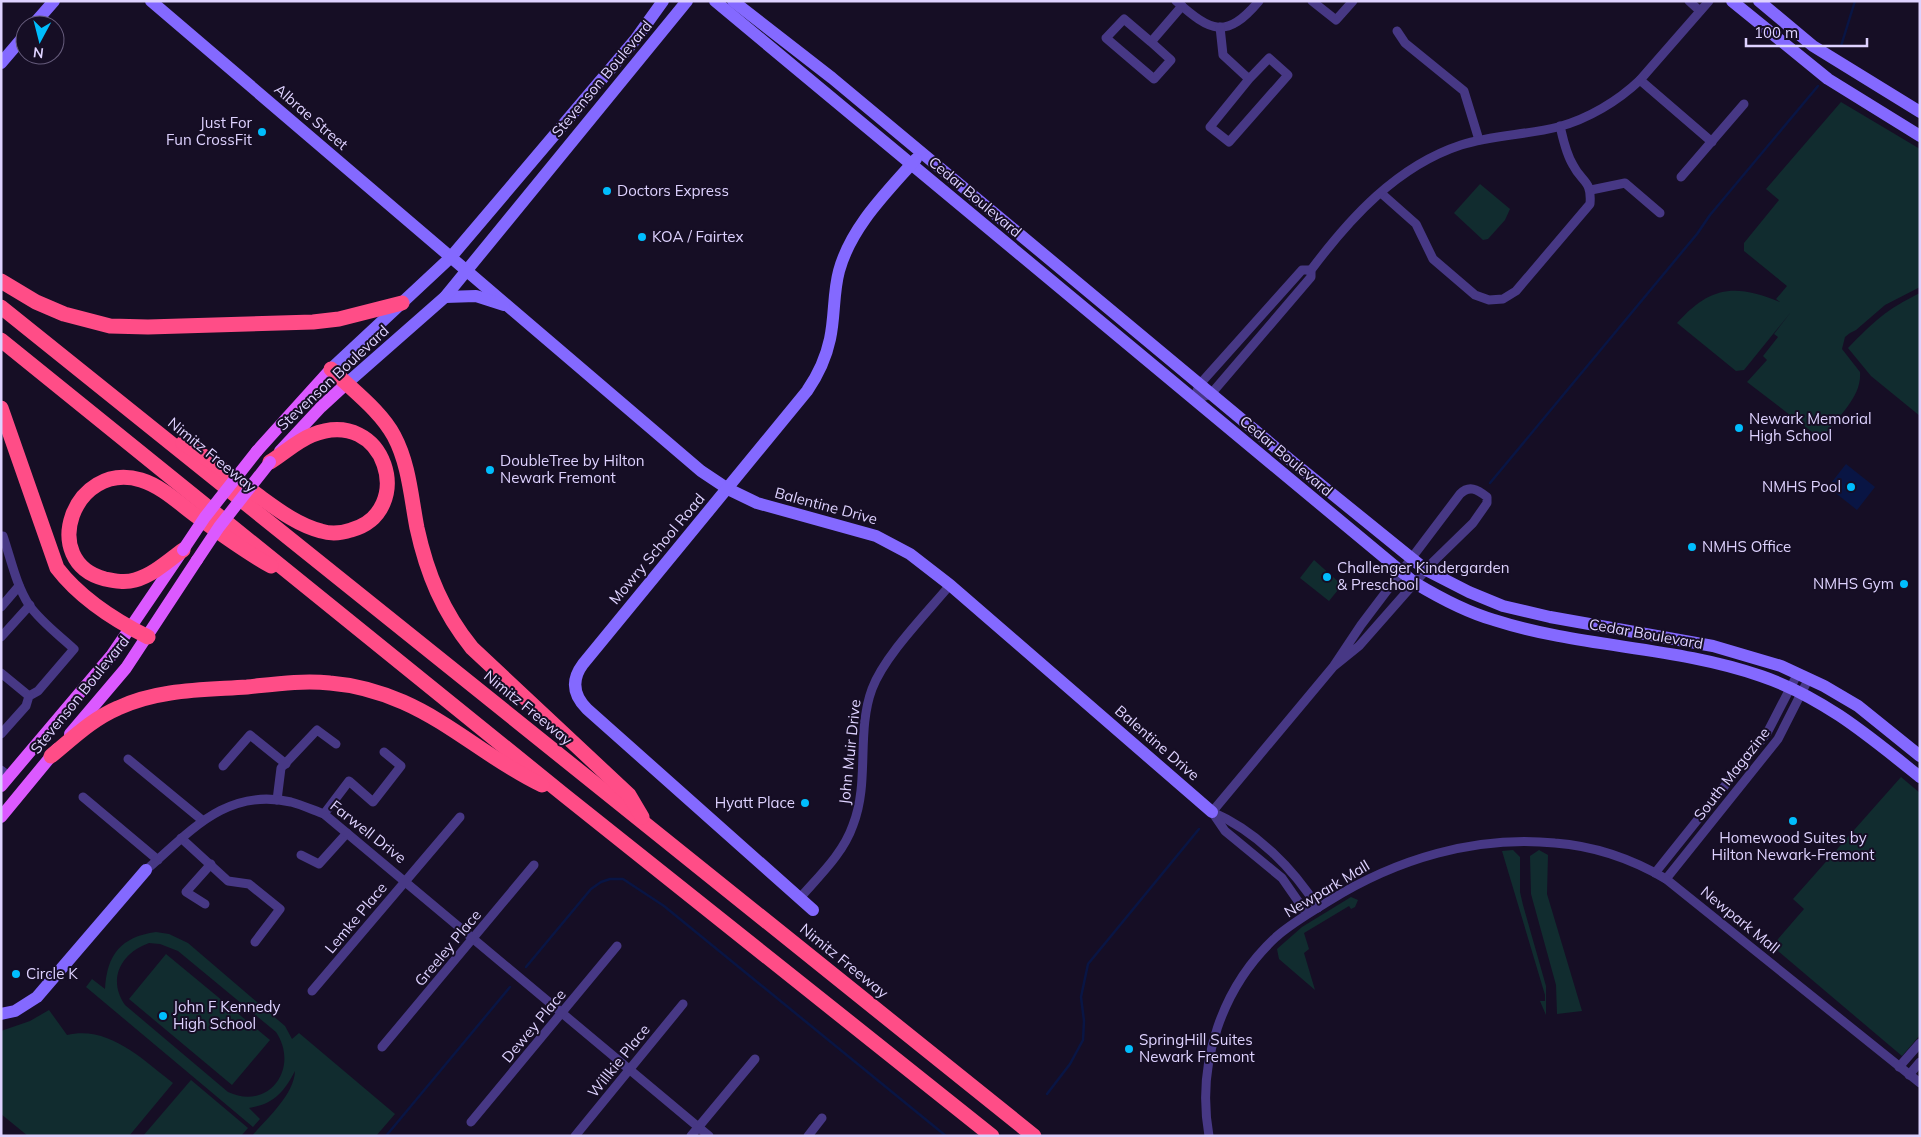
<svg xmlns="http://www.w3.org/2000/svg" width="1921" height="1137" viewBox="0 0 1921 1137" font-family="Mulish,sans-serif">
	<style>
		.green { fill: #112c2f; fill-rule: evenodd }
		.water { fill: #091544 }
		.lines { fill: none; stroke-linecap: round; stroke-linejoin: round }
		.stream { stroke: #091544; stroke-width: 2.5 }
		.street { stroke: #473885; stroke-width: 9 }
		.secondary { stroke: #8469ff; stroke-width: 12 }
		.primary { stroke: #db59ff; stroke-width: 12 }
		.highway { stroke: #ff4d87; stroke-width: 15 }
		.primary-bridge { stroke: #db59ff; stroke-width: 12 }
		.poi-dot { fill: #00bdfd; stroke: #160e25; stroke-width: 2 }
		.labels { text-anchor: middle; stroke-width: 4; stroke-linejoin: round; paint-order: stroke }
		.street-label { font-size: 15px; fill: #ded2ff; stroke: #160e25 }
		.poi-label { font-size: 15px; fill: #ded2ff; stroke: #160e25; text-anchor: start }
	</style>
	<rect width="100%" height="100%" fill="#160e25"/>
	<g class="green">
		<path d="M1841,102L1920,149V287L1885,305L1856,330L1850,333L1845,337L1842,349L1860,372C1862,396 1839,416 1825,434L1816,435L1747,382L1767,360L1763,356L1778,337L1774,334L1791,312L1744,370L1736,371L1677,323C1711,285 1736,284 1780,302L1776,299L1787,286L1744,251V243L1779,200L1766,189Z"/>
		<polygon points="1480,184 1510,209 1505,220 1488,239 1483,240 1454,213"/>
		<path d="M1920,293V416L1871,376L1848,348C1873,322 1887,309 1920,293Z"/>
		<polygon points="1314,560 1342,585 1329,601 1300,578"/>
		<polygon points="1901,777 1920,793 1920,1035 1902,1056 1772,946 1804,909 1793,899"/>
		<polygon points="1513,850 1520,857 1520,892 1523,905 1546,986 1546,1015 1540,1001 1545,1001 1545,995 1502,851"/>
		<polygon points="1539,850 1548,855 1547,894 1582,1011 1557,1014 1556,985 1531,894 1530,856"/>
		<polygon points="1351,897 1358,900 1355,907 1351,909 1349,906 1304,933 1309,949 1304,953 1315,990 1279,959 1277,949 1302,927"/>
		<path d="M156,932L169,934L188,943L285,1026L292,1039L299,1033L395,1114L376,1136H252C267,1118 294,1095 295,1071C284,1092 274,1104 249,1108L260,1119L253,1127L86,987L92,979L105,989C107,954 121,937 156,932ZM149,943L160,944L178,951L276,1032C300,1068 269,1111 228,1092L125,1005C107,979 121,953 149,943Z"/>
		<polygon points="166,954 270,1040 232,1085 129,999"/>
		<path d="M49,1010L67,1035C109,1025 143,1060 173,1083L129,1136H28L1,1114V1031L30,1021Z"/>
		<polygon points="191,1080 248,1128 241,1136 143,1136"/>
	</g>
	<polygon class="water" points="1846,464 1875,487 1857,510 1828,487"/>
	<g class="lines">
		<g class="stream">
			<polyline points="1841,46 1855,1"/>
			<polyline points="1490,483 1697,234 1710,215 1818,86"/>
			<polyline points="526,967 591,889 601,882 610,879 623,879 664,906 946,1136"/>
			<polyline points="1047,1094 1070,1064 1083,1040 1084,1021 1081,997 1088,964 1199,829"/>
			<polyline points="386,1136 510,987"/>
		</g>
		<g class="street">
			<path d="M1176,1C1211,32 1226,40 1259,1"/>
			<polyline points="1312,1 1336,20 1353,1"/>
			<polyline points="1689,1 1700,11"/>
			<polyline points="1220,27 1223,55 1249,79 1210,127 1229,142 1288,75 1269,58 1249,79"/>
			<polyline points="1397,31 1405,43 1464,91 1479,140"/>
			<polyline points="1151,42 1171,60 1154,79 1106,38 1124,19 1151,42 1182,6"/>
			<polyline points="1640,80 1712,142"/>
			<polyline points="1681,177 1744,104"/>
			<polyline points="1591,190 1625,183 1660,213"/>
			<path d="M1381,193L1416,224L1433,259L1475,295L1489,300L1503,299L1516,291L1590,204C1592,180 1582,183 1573,165C1566,154 1563,139 1560,126"/>
			<path d="M1193,400L1211,394L1311,277V270C1350,218 1397,166 1461,145C1493,135 1526,135 1558,127C1588,119 1618,101 1640,80L1709,1"/>
			<polyline points="1193,400 1200,384 1302,270 1311,270"/>
			<path d="M1,536H3C11,559 16,585 29,605C41,622 59,635 74,649L38,691L29,696L26,706L1,734"/>
			<polyline points="1,607 19,586"/>
			<polyline points="1,637 30,605"/>
			<polyline points="1,673 29,696"/>
			<polyline points="128,759 202,820"/>
			<polyline points="223,766 250,735 286,764"/>
			<polyline points="1,770 9,776"/>
			<polyline points="83,797 158,860"/>
			<polyline points="277,800 281,768 317,730 336,744"/>
			<path d="M1212,812L1333,667L1361,625L1460,494C1469,485 1477,489 1487,497V503L1473,523L1433,562L1359,646L1333,667"/>
			<path d="M1212,812C1256,831 1293,868 1318,908"/>
			<polyline points="1212,812 1225,831 1282,878 1307,914"/>
			<polyline points="324,814 349,781 373,802 401,766 384,752"/>
			<polyline points="181,838 228,881 249,884 280,909 255,942"/>
			<polyline points="301,855 319,864 347,833"/>
			<path d="M146,870C190,832 226,787 291,802C302,805 313,810 324,814L709,1136"/>
			<polyline points="1655,873 1767,733 1798,673"/>
			<polyline points="1666,879 1778,739 1809,678"/>
			<path d="M799,899C819,876 843,854 853,825C870,782 856,732 872,689C885,655 926,614 950,585"/>
			<polyline points="205,904 186,892 211,864"/>
			<polyline points="312,991 460,817"/>
			<polyline points="382,1047 534,865"/>
			<polyline points="1899,1067 1920,1043"/>
			<polyline points="1909,1075 1920,1062"/>
			<polyline points="471,1122 617,946"/>
			<polyline points="575,1136 683,1004"/>
			<polyline points="691,1136 755,1059"/>
			<polyline points="808,1136 822,1118"/>
			<path d="M1209,1136C1196,1063 1222,987 1276,937C1292,923 1311,912 1329,901C1396,859 1476,835 1555,843C1595,846 1632,859 1666,879L1920,1083"/>
		</g>
		<g class="secondary">
			<polyline points="151,1 701,471 728,489 757,503 876,536 910,554 950,585 1212,812"/>
			<path d="M715,1L1415,583C1440,598 1466,612 1494,620C1581,648 1675,646 1761,676C1823,697 1870,737 1920,777"/>
			<polyline points="733,1 832,78 1294,463 1426,570 1469,592 1503,606 1550,617 1713,646 1781,666 1824,686 1858,706 1920,756"/>
			<polyline points="1732,1 1828,79 1920,136"/>
			<polyline points="1759,1 1813,46 1920,112"/>
			<polyline points="33,25 54,1"/>
			<polyline points="1,63 25,35"/>
			<polyline points="445,297 476,296 504,305"/>
			<polyline points="331,369 451,257 635,40 663,1"/>
			<polyline points="346,384 445,297 687,1"/>
			<path d="M813,910L587,709C573,695 571,680 583,664L807,391C818,375 826,358 830,339C835,316 833,293 839,271C851,227 886,193 916,159"/>
			<polyline points="1,1014 15,1011 37,997 146,870"/>
		</g>
		<g class="primary">
			<polyline points="257,451 331,369"/>
			<polyline points="280,451 321,407 346,384"/>
			<polyline points="70,734 126,668 197,560"/>
			<polyline points="1,786 111,656 179,556"/>
			<polyline points="1,817 57,749"/>
		</g>
		<g class="highway">
			<polyline points="1,281 36,302 64,314 110,326 148,327 313,322 339,319 402,303"/>
			<polyline points="1,307 1034,1136"/>
			<polyline points="1,340 564,795 992,1136"/>
			<path d="M331,369C352,390 380,410 394,436C409,464 411,497 417,528C427,574 443,612 472,648L629,795L642,817"/>
			<path d="M1,408L57,568C80,598 114,620 148,637"/>
			<path d="M183,443C206,457 228,473 249,489C272,505 294,524 321,531C330,534 342,533 351,530C417,512 386,405 312,435C297,441 283,454 270,462"/>
			<path d="M183,550C168,561 153,575 135,580C125,583 115,581 105,579C38,562 73,460 141,480C161,486 179,503 195,515C220,533 244,551 271,566"/>
			<path d="M51,756C72,739 92,719 118,708C158,689 204,690 247,687C275,684 303,680 330,683C355,685 380,692 403,702C453,724 493,762 542,785"/>
		</g>
		<g class="primary-bridge">
			<polyline points="183,550 205,517 257,451"/>
			<polyline points="197,560 219,527 270,462"/>
		</g>
	</g>
	<g class="poi-dot">
		<circle cx="262" cy="132" r="5"/>
		<circle cx="607" cy="191" r="5"/>
		<circle cx="642" cy="237" r="5"/>
		<circle cx="1739" cy="428" r="5"/>
		<circle cx="490" cy="470" r="5"/>
		<circle cx="1851" cy="487" r="5"/>
		<circle cx="1692" cy="547" r="5"/>
		<circle cx="1327" cy="577" r="5"/>
		<circle cx="1904" cy="584" r="5"/>
		<circle cx="805" cy="803" r="5"/>
		<circle cx="1793" cy="821" r="5"/>
		<circle cx="16" cy="974" r="5"/>
		<circle cx="163" cy="1016" r="5"/>
		<circle cx="1129" cy="1049" r="5"/>
	</g>
	<g class="labels">
		<g class="street-label">
			<text transform="translate(602 79) rotate(-50)" y="5">Stevenson Boulevard</text>
			<text transform="translate(311 117) rotate(41)" y="5">Albrae Street</text>
			<text transform="translate(975 197) rotate(40)" y="5">Cedar Boulevard</text>
			<text transform="translate(333 378) rotate(-43)" y="5">Stevenson Boulevard</text>
			<text transform="translate(212 455) rotate(39)" y="5">Nimitz Freeway</text>
			<text transform="translate(1286 456) rotate(40)" y="5">Cedar Boulevard</text>
			<text transform="translate(826 506) rotate(15)" y="5">Balentine Drive</text>
			<text transform="translate(657 549) rotate(-50)" y="5">Mowry School Road</text>
			<text transform="translate(1646 634) rotate(10)" y="5">Cedar Boulevard</text>
			<text transform="translate(80 695) rotate(-51)" y="5">Stevenson Boulevard</text>
			<text transform="translate(528 708) rotate(39)" y="5">Nimitz Freeway</text>
			<text transform="translate(1157 743) rotate(41)" y="5">Balentine Drive</text>
			<text transform="translate(850 752) rotate(-84)" y="5">John Muir Drive</text>
			<text transform="translate(1732 774) rotate(-52)" y="5">South Magazine</text>
			<text transform="translate(368 832) rotate(38)" y="5">Farwell Drive</text>
			<text transform="translate(1327 889) rotate(-31)" y="5">Newpark Mall</text>
			<text transform="translate(356 918) rotate(-50)" y="5">Lemke Place</text>
			<text transform="translate(1740 920) rotate(39)" y="5">Newpark Mall</text>
			<text transform="translate(448 948) rotate(-50)" y="5">Greeley Place</text>
			<text transform="translate(844 961) rotate(39)" y="5">Nimitz Freeway</text>
			<text transform="translate(534 1026) rotate(-50)" y="5">Dewey Place</text>
			<text transform="translate(619 1061) rotate(-51)" y="5">Willkie Place</text>
		</g>
		<g class="poi-label">
			<text x="252" y="128" text-anchor="end">Just For<tspan x="252" dy="17">Fun CrossFit</tspan></text>
			<text x="617" y="196">Doctors Express</text>
			<text x="652" y="242">KOA / Fairtex</text>
			<text x="1749" y="424">Newark Memorial<tspan x="1749" dy="17">High School</tspan></text>
			<text x="500" y="466">DoubleTree by Hilton<tspan x="500" dy="17">Newark Fremont</tspan></text>
			<text x="1841" y="492" text-anchor="end">NMHS Pool</text>
			<text x="1702" y="552">NMHS Office</text>
			<text x="1337" y="573">Challenger Kindergarden<tspan x="1337" dy="17">&amp; Preschool</tspan></text>
			<text x="1894" y="589" text-anchor="end">NMHS Gym</text>
			<text x="795" y="808" text-anchor="end">Hyatt Place</text>
			<text x="1793" y="843" text-anchor="middle">Homewood Suites by<tspan x="1793" dy="17">Hilton Newark-Fremont</tspan></text>
			<text x="26" y="979">Circle K</text>
			<text x="173" y="1012">John F Kennedy<tspan x="173" dy="17">High School</tspan></text>
			<text x="1139" y="1045">SpringHill Suites<tspan x="1139" dy="17">Newark Fremont</tspan></text>
		</g>
	</g>
	<rect width="1921" height="1137" fill="none" stroke="#ded2ff" stroke-width="5"/>
	<g transform="translate(40 40) rotate(187)"><circle r="24" fill="#160e25" stroke="#665c7c"/>
	<path d="M0-4L9 19L0 12L-9 19Z" fill="#00bdfd"/>
	<text y="-8" font-size="14" font-weight="bold" text-anchor="middle" fill="#ded2ff">N</text>
	</g>
	<path d="M1746 38v8h121v-8" fill="none" stroke="#ded2ff" stroke-width="2.5"/>
	<text x="1754" y="38" font-size="15" fill="#ded2ff" stroke="#160e25" stroke-width="4" paint-order="stroke">100 m</text>
</svg>
